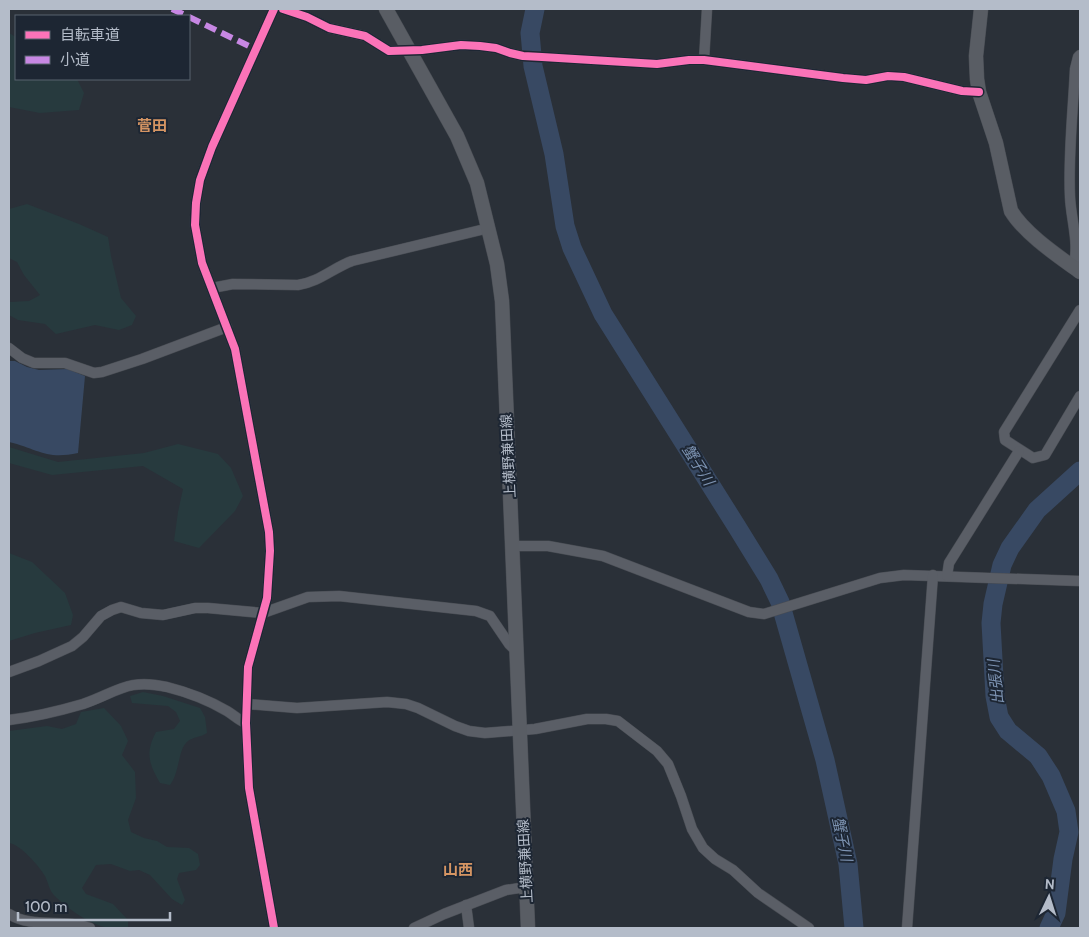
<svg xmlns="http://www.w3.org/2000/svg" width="1089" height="937" viewBox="0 0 1089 937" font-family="Cabin,'Noto Sans JP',sans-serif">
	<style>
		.green { fill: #273a3e }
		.water { fill: #384963 }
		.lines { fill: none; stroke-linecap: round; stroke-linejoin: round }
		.river { stroke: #384963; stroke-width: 19 }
		.minor-casing { stroke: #484c53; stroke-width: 11 }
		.secondary-casing { stroke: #484c53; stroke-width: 15 }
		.minor { stroke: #5a5e66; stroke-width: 10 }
		.secondary { stroke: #595d64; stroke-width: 14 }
		.quiet { stroke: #c787e3; stroke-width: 6; stroke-dasharray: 12 6; stroke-linecap: butt }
		.cycleway-casing { stroke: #1d2633; stroke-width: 11 }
		.cycleway { stroke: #fb73b8; stroke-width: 8 }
		.labels { text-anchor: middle; stroke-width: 4; stroke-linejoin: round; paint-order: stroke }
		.street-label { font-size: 14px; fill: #b4bcc9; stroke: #1d2633 }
		.neighbourhood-label { font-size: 15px; font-weight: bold; fill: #d59563; stroke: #1d2633 }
		.water-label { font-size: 15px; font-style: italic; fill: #7c92b1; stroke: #1d2633 }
	</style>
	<rect width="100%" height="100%" fill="#2a3038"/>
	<g class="green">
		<polygon points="9,33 16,37 16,79 77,79 84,93 79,110 40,113 9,107"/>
		<polygon points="27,204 79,224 108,237 111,256 121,298 136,316 132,325 119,330 95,325 56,334 45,324 18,320 9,315 10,302 29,301 40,295 24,275 17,262 9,258 9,209"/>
		<polygon points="178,444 218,454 231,468 243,496 235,511 199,548 174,541 178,512 183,489 143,466 52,475 9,463 9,447 58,462 144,453"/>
		<polygon points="9,553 32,562 65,593 73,615 71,625 35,633 9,641"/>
		<path d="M143,692L163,696L200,708L205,717L207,733C201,737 193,737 188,741C178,748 180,772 170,785L160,783C149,764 145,753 156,732L174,729L180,721L176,712L168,706L132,703L130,696Z"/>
		<path d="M104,708L121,726L128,741L122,755L135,772L136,798L128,820L131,832L144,838L157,841L167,847L189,848L198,854L200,865L196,870L179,873L177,879L185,900L182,905L172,899L150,875L139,870L130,871L111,864L96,865L82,888L86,894L113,904L128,920V928C122,928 115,929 108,928C89,924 66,908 53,894C49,889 48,882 45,876C39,866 20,844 9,843V731L47,726L62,729L76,724L81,712Z"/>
	</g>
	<path class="water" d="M9,361H15L27,367L39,370L68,369L85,376L78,453C46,460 38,449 9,442Z"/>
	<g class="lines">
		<g class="river">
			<polyline points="535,9 530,33 533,66 554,154 565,226 572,248 603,314 737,527 769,579 780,602 825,760 848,864 854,928"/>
			<polyline points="1049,928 1056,913 1063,859 1069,832 1066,811 1051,776 1038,756 1008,731 999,717 995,696 991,623 993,604 1002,565 1010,548 1037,510 1080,471"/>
		</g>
		<defs>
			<g id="minor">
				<polyline points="274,9 212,147 200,180 196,203 195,225 202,263 235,349 269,532 270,551 267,598 248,667 246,723 249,788 274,928"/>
				<polyline points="283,9 307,17 329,28 365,36 389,51 422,50 461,45 480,46 496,48 510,53 523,56 542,57 657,64 689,60 704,60 843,78 866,80 888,76 904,77 962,91 979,92"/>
				<polyline points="704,60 707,9"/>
				<path d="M1073,267C1080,245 1071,220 1070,197C1068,155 1073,112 1075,69L1078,57L1080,55"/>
				<path d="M212,288L233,284L298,285C319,282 333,268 352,261L489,228"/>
				<polyline points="1080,310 1004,432 1005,440 1033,458 1045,455 1080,396"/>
				<polyline points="9,348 22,358 34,363 65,363 94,373 102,372 142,359 227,327"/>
				<polyline points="512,546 548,546 603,556 749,612 764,614 880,578 904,575 1080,581"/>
				<polyline points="947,576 949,563 1019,451"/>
				<polyline points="9,672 39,661 72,646 83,637 101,616 112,610 121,607 141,613 163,615 195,608 208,608 263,613 308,597 339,596 476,611 490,616 509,644 516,651"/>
				<polyline points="247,704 297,708 387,702 406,704 418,708 455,726 469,731 485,733 535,729 587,719 606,719 618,721 657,751 668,764 681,796 692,829 703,848 715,859 733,870 758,893 809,928"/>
				<path d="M9,720C34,717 59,711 83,704C118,692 127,678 167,687C187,692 210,701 227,711C234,715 238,720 246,723"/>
				<polyline points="466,905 469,928"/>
				<path d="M9,914C33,929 63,918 90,928"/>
				<polyline points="414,928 444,914 506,890 526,887"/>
				<polyline points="907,928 933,575"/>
			</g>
			<g id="secondary">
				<polyline points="386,9 457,136 477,183 497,264 502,301 528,928"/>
				<path d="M981,9L976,56L977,79L979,92L996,143L1011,211C1025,234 1058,256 1080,272"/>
			</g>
		</defs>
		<use href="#minor" class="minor-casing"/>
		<use href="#secondary" class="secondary-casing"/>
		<use href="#minor" class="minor"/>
		<use href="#secondary" class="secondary"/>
		<g class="quiet">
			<polyline points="172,9 187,16"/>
			<polyline points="189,17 255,49"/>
		</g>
		<defs>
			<g id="cycleway">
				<polyline points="274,9 212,147 200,180 196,203 195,225 202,263 235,349 269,532 270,551 267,598 248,667 246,723 249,788 274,928"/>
				<polyline points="283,9 307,17 329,28 365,36 389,51 422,50 461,45 480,46 496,48 510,53 523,56 542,57 657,64 689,60 704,60 843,78 866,80 888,76 904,77 962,91 979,92"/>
			</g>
		</defs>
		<use href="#cycleway" class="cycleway-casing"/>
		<use href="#cycleway" class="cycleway"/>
	</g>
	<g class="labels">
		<g class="street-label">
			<text transform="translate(508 456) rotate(-93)" y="5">上横野兼田線</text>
			<text transform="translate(525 861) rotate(-93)" y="5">上横野兼田線</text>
		</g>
		<g class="neighbourhood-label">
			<text x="152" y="131">菅田</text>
			<text x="458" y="875">山西</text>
		</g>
		<g class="water-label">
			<text transform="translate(698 465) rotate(58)" y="5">蟹子川</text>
			<text transform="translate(996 682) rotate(-96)" y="5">出張川</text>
			<text transform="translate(842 839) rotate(78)" y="5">蟹子川</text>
		</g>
	</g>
	<rect width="1089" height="937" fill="none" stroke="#b4bcc9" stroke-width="20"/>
	<rect x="15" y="15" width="175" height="65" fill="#1d2633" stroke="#59626f"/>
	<rect x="25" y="31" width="25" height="8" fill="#fb73b8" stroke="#59626f"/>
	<text x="60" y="40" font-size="15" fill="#b4bcc9">自転車道</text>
	<rect x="25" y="56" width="25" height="8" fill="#c787e3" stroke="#59626f"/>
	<text x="60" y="65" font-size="15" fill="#b4bcc9">小道</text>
	<g transform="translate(1049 897) rotate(4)" stroke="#1d2633" stroke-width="4" paint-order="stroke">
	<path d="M0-4L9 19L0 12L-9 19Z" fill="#b4bcc9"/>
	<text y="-8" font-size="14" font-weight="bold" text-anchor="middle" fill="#b4bcc9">N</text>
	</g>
	<path d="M18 912v8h152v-8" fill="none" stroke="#b4bcc9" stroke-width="2.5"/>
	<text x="25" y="912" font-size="15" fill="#b4bcc9" stroke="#1d2633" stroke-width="4" paint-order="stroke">100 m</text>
</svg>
